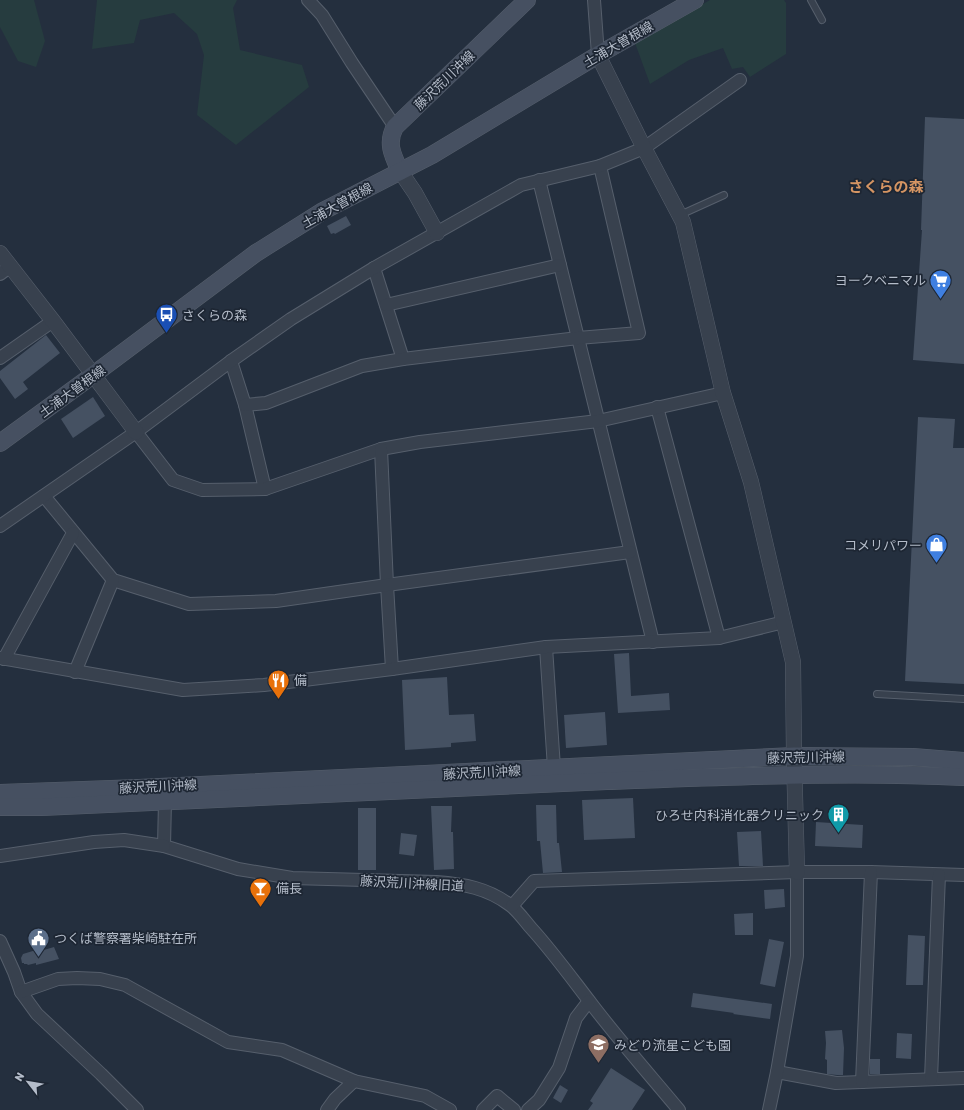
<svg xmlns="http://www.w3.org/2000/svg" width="964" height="1110" viewBox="0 0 964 1110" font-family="Rubik,'Noto Sans JP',sans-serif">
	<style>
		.green { fill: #263c3f }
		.building { fill: #455162 }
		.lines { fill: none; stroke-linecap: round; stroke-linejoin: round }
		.service-casing { stroke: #565f6c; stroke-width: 8 }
		.minor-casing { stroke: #565f6c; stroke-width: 14 }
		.tertiary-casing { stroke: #565f6c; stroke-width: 16 }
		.secondary-casing { stroke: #565f6c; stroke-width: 18 }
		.service { stroke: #38414e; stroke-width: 6 }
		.minor { stroke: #38414e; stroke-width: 12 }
		.tertiary { stroke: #38414e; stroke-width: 15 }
		.secondary { stroke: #465061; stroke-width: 17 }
		.labels { text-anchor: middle; stroke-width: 3.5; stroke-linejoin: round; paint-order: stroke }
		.street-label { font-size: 13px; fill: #b4bcc9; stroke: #1d2633 }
		.poi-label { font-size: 13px; fill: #b4bcc9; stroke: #1d2633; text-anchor: start }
		.quarter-label { font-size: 15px; font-weight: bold; fill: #d59563; stroke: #1d2633 }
	</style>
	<rect width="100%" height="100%" fill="#242f3e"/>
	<g class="green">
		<polygon points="0,0 34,0 45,41 36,67 18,61 0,27"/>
		<polygon points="97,0 237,0 233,8 240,50 302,65 309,87 236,145 197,115 204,55 197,34 174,13 140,20 134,43 92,49"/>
		<polygon points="710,0 784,0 786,3 786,54 750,77 743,67 732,69 723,48 689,60 650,84 635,43"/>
	</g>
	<g class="building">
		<polygon points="925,117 964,119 964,364 913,360 922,230 921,230"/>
		<polygon points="346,216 351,225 335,234 334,233 331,234 327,226"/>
		<polygon points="46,335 60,353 23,382 28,389 15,399 0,378 0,371"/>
		<polygon points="93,397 105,416 73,438 61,419"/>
		<polygon points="918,417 955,419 953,448 964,448 964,684 905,681"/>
		<polygon points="629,653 631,696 669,693 670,710 618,713 614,654"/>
		<polygon points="447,677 449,715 474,714 476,741 451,743 451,747 405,750 402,680"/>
		<polygon points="605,712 607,745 566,748 564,715"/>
		<polygon points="633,798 635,838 584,840 582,800"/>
		<polygon points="536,805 556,805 557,843 559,843 562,872 543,873 540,841 537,841"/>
		<polygon points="431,806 452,806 451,832 453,832 454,869 434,870"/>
		<rect x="358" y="808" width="18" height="62"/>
		<polygon points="816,822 863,825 862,848 815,846"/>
		<polygon points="761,831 763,866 739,866 737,832"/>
		<polygon points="401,833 417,835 414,856 399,854"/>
		<polygon points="784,889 785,907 765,909 764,890"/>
		<polygon points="753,913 753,935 735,935 734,914"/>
		<polygon points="908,935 925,936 923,985 906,985"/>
		<polygon points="769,939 784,942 775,987 760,984"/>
		<polygon points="54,947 59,959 36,965 36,963 28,965 27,964 24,964 24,963 22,963 21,958 23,954 36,950 37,952"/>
		<polygon points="693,993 772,1004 770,1019 733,1014 734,1013 691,1007"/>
		<polygon points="842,1030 844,1048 843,1075 837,1075 827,1074 827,1060 825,1059 826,1043 825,1031"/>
		<polygon points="897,1033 912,1034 911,1059 896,1058"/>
		<rect x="870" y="1059" width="10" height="15"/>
		<polygon points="611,1068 645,1090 632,1110 588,1110 593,1103 590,1101"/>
		<polygon points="560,1085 568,1090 561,1103 553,1098"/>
	</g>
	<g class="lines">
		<defs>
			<g id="service">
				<polyline points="811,0 822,20"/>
				<polyline points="680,215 724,195"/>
				<polyline points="877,694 964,699"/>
			</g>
			<g id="minor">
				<polyline points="308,0 322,15 352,63 395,127"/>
				<polyline points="594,0 598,55"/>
				<polyline points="539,180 653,642"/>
				<polyline points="374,268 403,359"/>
				<polyline points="0,274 11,266"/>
				<polyline points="386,305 560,265"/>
				<polyline points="0,358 53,321"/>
				<polyline points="231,361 245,405 265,489"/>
				<polyline points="245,405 266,403 362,366 403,359 578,338 639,333 600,166"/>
				<polyline points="657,407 719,638"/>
				<polyline points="136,432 173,480 202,490 265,489 381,449 420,442 598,421 723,393"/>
				<polyline points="381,449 387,585 392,669"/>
				<polyline points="44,496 113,580 189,604 276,601 387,585 630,552"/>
				<polyline points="0,526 136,432 231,361 291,319 374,268 521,185 600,166 644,148 740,80"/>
				<polyline points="546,647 554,768"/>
				<polyline points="0,658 183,690 264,685 392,669 546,647 719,638 784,622"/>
				<polyline points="4,659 73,533"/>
				<polyline points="75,672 113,580"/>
				<path d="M165,801L164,846L238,869L292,878L436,882C464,884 487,888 510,905C518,911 524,920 531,928C552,951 570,976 590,1002C618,1039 649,1074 679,1110"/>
				<polyline points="0,856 94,842 124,840 164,846"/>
				<polyline points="512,906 534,881 797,872 871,872 964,875"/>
				<polyline points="0,941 14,972 21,992 37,1014 101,1074 137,1110"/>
				<polyline points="21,992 58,979 77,978 100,979 125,985 228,1042 282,1050 354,1081 425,1096 450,1110"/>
				<polyline points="777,1072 836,1083 964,1078"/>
				<polyline points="931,1079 939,875"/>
				<polyline points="862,1082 871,872"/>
				<polyline points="327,1110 335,1099 354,1081"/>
				<polyline points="483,1110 497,1096 514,1110"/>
				<polyline points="528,1110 539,1100 559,1068 576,1018 589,1001"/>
				<polyline points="769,1110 777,1072 797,956 797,872"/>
			</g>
			<g id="tertiary">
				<polyline points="598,55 644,148 683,222 723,393 751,482 793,662 794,756 797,872"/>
				<polyline points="400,171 415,193 437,233"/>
				<polyline points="0,253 53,321 136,432"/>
			</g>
			<g id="secondary">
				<path d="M400,171C393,156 386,143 395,127L527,0"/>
				<polyline points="0,443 93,375 256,253 323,211 432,155 598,55 695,0"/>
				<polyline points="0,793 139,788 794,756 913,757 964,761"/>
				<path d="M0,807H42C230,799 418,788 607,781C726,777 845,771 964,777"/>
			</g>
		</defs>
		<use href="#service" class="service-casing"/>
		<use href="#minor" class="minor-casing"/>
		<use href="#tertiary" class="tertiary-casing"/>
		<use href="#secondary" class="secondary-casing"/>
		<use href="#service" class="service"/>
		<use href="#minor" class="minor"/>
		<use href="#tertiary" class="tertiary"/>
		<use href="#secondary" class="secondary"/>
	</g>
	<defs>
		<symbol id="supermarket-pin" viewBox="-11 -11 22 30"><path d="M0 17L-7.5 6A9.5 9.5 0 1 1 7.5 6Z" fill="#3f7fe0" stroke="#1d2633"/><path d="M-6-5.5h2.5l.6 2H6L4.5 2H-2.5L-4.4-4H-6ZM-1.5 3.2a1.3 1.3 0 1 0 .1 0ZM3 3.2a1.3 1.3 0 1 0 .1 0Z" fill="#fff"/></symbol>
		<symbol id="bus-pin" viewBox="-11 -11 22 30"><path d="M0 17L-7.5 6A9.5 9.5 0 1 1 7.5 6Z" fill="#1a4fb4" stroke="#1d2633"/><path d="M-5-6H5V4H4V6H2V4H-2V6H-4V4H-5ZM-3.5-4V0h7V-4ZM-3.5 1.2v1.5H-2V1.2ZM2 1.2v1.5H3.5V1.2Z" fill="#fff"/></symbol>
		<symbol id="shop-pin" viewBox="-11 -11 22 30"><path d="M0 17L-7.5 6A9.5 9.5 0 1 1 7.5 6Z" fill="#3f7fe0" stroke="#1d2633"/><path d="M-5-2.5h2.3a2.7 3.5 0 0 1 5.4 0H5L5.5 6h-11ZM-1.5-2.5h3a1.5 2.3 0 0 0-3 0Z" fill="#fff"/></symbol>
		<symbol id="restaurant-pin" viewBox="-11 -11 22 30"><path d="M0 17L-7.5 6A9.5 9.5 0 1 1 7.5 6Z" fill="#e8710a" stroke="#1d2633"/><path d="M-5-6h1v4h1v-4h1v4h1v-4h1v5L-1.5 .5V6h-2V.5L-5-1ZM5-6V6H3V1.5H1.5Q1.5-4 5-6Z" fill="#fff"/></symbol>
		<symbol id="building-pin" viewBox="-11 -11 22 30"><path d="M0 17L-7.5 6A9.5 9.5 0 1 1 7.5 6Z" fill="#0f9aa8" stroke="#1d2633"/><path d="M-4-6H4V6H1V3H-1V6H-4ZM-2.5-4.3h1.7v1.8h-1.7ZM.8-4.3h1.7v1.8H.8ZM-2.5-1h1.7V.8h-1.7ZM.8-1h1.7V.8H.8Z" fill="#fff"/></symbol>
		<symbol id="bar-pin" viewBox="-11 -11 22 30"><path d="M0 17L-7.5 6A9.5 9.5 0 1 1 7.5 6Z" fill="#e8710a" stroke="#1d2633"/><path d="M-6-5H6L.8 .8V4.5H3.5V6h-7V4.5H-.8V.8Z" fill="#fff"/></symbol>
		<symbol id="civic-pin" viewBox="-11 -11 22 30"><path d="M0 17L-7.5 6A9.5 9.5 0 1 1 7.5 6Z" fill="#5c6f8a" stroke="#1d2633"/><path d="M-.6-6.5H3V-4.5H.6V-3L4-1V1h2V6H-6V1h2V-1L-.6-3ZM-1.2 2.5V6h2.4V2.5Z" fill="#fff"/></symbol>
		<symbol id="school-pin" viewBox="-11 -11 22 30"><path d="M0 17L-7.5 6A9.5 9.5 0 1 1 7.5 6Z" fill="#8d6e63" stroke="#1d2633"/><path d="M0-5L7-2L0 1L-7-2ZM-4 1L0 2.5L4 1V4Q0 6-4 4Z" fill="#fff"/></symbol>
	</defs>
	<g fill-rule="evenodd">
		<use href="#supermarket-pin" x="928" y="268" width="25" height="34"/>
		<use href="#bus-pin" x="154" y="302" width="25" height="34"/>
		<use href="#shop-pin" x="924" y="532" width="25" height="34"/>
		<use href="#restaurant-pin" x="266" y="668" width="25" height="34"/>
		<use href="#building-pin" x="826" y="802" width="25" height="34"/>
		<use href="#bar-pin" x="248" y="876" width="25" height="34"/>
		<use href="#civic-pin" x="26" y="926" width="25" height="34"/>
		<use href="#school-pin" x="586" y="1032" width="25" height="34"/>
	</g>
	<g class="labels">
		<g class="street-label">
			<text transform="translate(618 44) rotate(-30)" y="5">土浦大曽根線</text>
			<text transform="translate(444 80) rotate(-44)" y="5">藤沢荒川沖線</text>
			<text transform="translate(337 205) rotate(-29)" y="5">土浦大曽根線</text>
			<text transform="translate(72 391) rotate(-36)" y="5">土浦大曽根線</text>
			<text transform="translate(806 757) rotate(-1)" y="5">藤沢荒川沖線</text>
			<text transform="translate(482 772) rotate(-3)" y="5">藤沢荒川沖線</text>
			<text transform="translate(158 786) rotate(-3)" y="5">藤沢荒川沖線</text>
			<text transform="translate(412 883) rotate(3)" y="5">藤沢荒川沖線旧道</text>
		</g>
		<g class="poi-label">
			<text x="926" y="285" text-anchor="end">ヨークベニマル</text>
			<text x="182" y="320">さくらの森</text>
			<text x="922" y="550" text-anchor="end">コメリパワー</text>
			<text x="294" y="685">備</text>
			<text x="824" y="820" text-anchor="end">ひろせ内科消化器クリニック</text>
			<text x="276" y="893">備長</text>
			<text x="54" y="943">つくば警察署柴崎駐在所</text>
			<text x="614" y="1050">みどり流星こども園</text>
		</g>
		<g class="quarter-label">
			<text x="886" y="192">さくらの森</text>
		</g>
	</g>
	<g transform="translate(28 1082) rotate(301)" stroke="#1d2633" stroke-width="3" paint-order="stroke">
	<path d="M0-3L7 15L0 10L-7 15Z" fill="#b4bcc9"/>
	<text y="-6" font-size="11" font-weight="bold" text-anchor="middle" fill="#b4bcc9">N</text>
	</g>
</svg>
